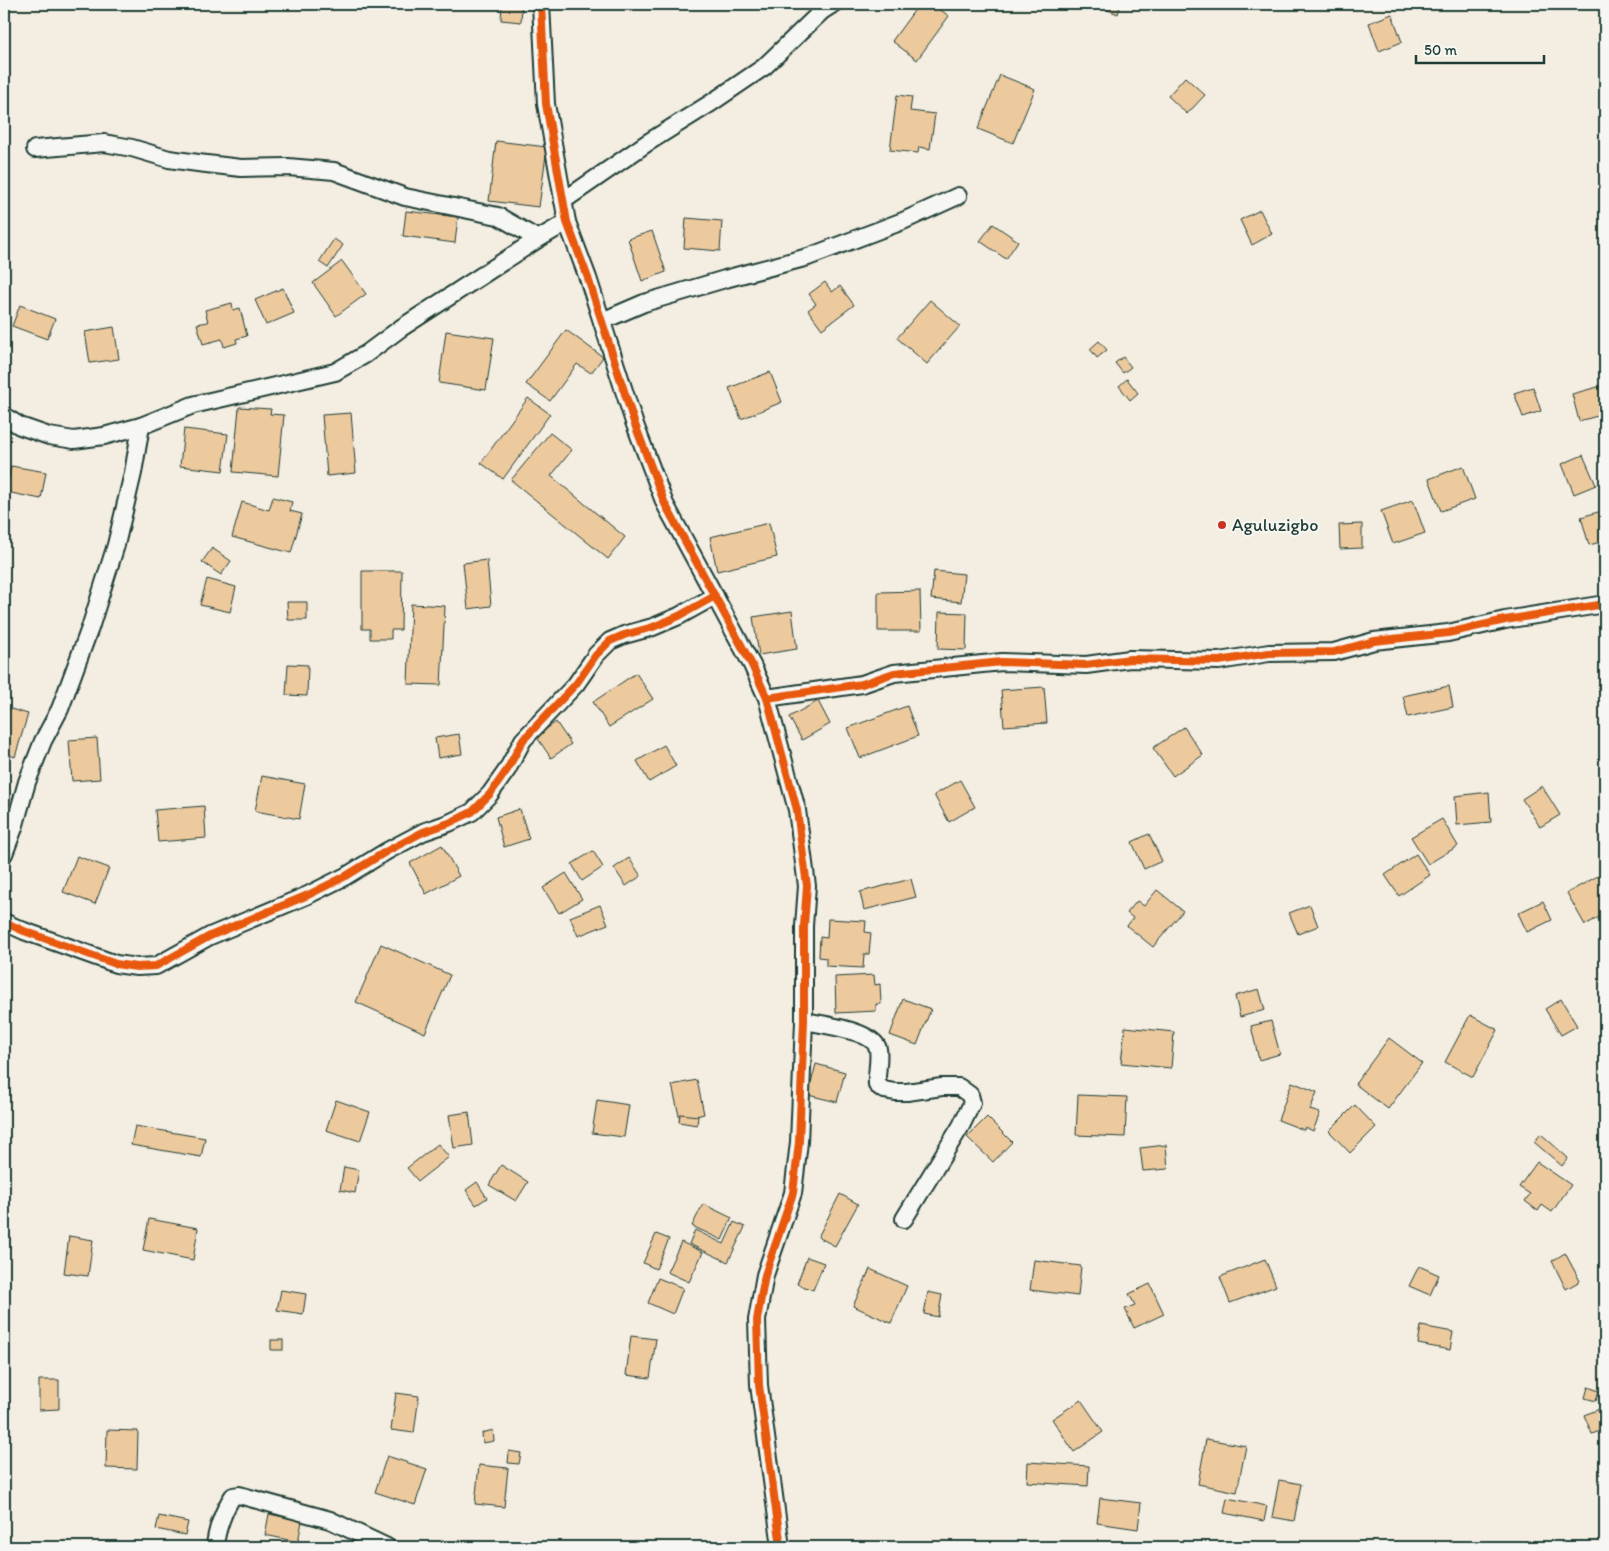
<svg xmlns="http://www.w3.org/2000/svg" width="1609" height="1551" viewBox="0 0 1609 1551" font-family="Itim,sans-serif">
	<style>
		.building { fill: #edc99e; stroke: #1f3d34 }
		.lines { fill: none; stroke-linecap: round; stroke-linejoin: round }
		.minor-casing { stroke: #1f3d34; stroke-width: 20 }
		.minor { stroke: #f6f6f2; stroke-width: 16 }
		.cycleway-casing { stroke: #f6f6f2; stroke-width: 11 }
		.cycleway { stroke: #e8590c; stroke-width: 8 }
		.poi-dot { fill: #c8321e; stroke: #f6f6f2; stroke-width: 2 }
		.labels { text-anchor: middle; stroke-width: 4; stroke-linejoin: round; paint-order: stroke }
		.poi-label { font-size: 18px; fill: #1f3d34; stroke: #f6f6f2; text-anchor: start }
	</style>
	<rect width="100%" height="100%" fill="#f4ede1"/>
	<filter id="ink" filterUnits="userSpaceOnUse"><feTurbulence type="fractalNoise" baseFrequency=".02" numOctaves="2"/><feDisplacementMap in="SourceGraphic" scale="10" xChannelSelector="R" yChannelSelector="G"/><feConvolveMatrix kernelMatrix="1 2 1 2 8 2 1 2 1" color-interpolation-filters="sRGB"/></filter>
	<g filter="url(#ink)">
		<g class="building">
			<polygon points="502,4 522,4 521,22 501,20"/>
			<polygon points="919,4 932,4 949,16 917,60 892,41"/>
			<polygon points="1095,4 1121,4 1118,14 1095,5"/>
			<polygon points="1392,14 1402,42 1379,51 1369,23"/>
			<polygon points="1000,75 1035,89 1013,143 978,129"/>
			<polygon points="1185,77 1205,95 1187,114 1168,96"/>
			<polygon points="897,95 912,97 910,111 935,114 930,149 919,147 918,153 890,150"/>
			<polygon points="496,141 547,147 539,207 489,201"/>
			<polygon points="1260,210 1272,234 1252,245 1240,220"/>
			<polygon points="406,211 458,217 455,243 403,236"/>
			<polygon points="686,218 722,221 720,251 684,248"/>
			<polygon points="993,224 1018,241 1006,259 980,241"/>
			<polygon points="652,231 666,272 642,281 628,239"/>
			<polygon points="334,239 343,245 328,268 319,262"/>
			<polygon points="342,261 366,294 336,316 313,283"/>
			<polygon points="825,282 832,292 840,286 854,305 822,329 808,310 816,304 809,294"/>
			<polygon points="283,288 294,313 266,325 255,300"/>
			<polygon points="930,300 960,326 927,364 897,338"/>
			<polygon points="232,303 233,310 240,308 247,336 236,339 237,343 224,347 222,339 203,344 197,324 208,322 205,310"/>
			<polygon points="20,305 55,319 47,339 12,326"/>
			<polygon points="114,327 119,359 90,363 85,332"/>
			<polygon points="566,330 603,357 591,373 577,364 550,401 526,384"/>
			<polygon points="446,331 494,338 486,390 439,383"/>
			<polygon points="1099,341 1107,350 1097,358 1090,349"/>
			<polygon points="1123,357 1131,367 1123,373 1115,363"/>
			<polygon points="770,372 782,402 741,419 729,388"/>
			<polygon points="1127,379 1138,393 1130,400 1119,386"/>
			<polygon points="1605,385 1605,414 1579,421 1572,394"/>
			<polygon points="1533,387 1541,411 1523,417 1514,393"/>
			<polygon points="528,398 550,414 503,479 481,463"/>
			<polygon points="239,407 271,409 270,414 284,415 278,476 233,472"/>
			<polygon points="351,413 356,473 327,476 322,415"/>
			<polygon points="184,429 228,434 223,471 180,466"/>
			<polygon points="550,433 572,450 551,476 625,537 608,559 511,480"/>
			<polygon points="1583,455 1596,485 1574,494 1562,464"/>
			<polygon points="11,466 46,472 41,499 6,492"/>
			<polygon points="1463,466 1475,499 1441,511 1429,479"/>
			<polygon points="273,497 292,502 290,511 302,514 291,553 232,537 242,502 269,510"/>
			<polygon points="1413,500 1425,533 1393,544 1381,511"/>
			<polygon points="1605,510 1605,541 1589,545 1581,517"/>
			<polygon points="769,523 777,557 717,571 710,537"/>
			<polygon points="1362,524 1362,548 1340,549 1339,525"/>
			<polygon points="212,548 231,561 221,575 202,562"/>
			<polygon points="487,560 491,606 468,609 463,563"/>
			<polygon points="362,571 402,571 401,630 391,630 391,639 370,639 370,629 362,629"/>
			<polygon points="934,571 964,574 961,602 931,599"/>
			<polygon points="207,579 236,587 230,612 200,605"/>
			<polygon points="920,591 921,631 878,631 878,592"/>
			<polygon points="287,602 307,602 307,620 288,620"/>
			<polygon points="411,604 445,606 441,685 408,684"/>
			<polygon points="792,611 797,649 759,655 753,617"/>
			<polygon points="939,612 967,613 966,650 938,649"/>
			<polygon points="288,664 308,665 307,696 286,695"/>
			<polygon points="636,673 653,699 609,727 593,702"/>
			<polygon points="1449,686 1453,707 1408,717 1403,696"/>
			<polygon points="1044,687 1047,723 1004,726 1001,690"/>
			<polygon points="818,701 830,724 802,740 789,717"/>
			<polygon points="907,706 918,736 860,758 848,728"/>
			<polygon points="4,707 28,714 15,757 4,753"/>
			<polygon points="556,722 571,744 551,758 536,736"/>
			<polygon points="1184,727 1203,755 1173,776 1153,748"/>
			<polygon points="459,734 462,754 438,758 435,738"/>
			<polygon points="97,738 100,779 72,781 69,740"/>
			<polygon points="664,745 676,766 649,782 637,761"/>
			<polygon points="262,776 305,784 299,819 255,811"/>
			<polygon points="960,780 975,807 949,822 934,795"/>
			<polygon points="1542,786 1560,815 1540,827 1522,799"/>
			<polygon points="1489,792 1491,822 1457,825 1455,796"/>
			<polygon points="204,806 206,838 158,842 155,810"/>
			<polygon points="520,809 529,839 504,847 496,817"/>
			<polygon points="1442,819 1458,846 1428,864 1411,837"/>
			<polygon points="1149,834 1162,861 1144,869 1132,842"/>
			<polygon points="442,845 459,876 426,894 410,863"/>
			<polygon points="593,851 603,867 582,881 572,864"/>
			<polygon points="1416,854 1430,875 1399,896 1385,875"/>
			<polygon points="77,856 109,868 95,904 63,892"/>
			<polygon points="629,858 641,876 626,886 614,868"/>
			<polygon points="1605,872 1605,914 1585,925 1567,893"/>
			<polygon points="566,873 582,899 559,913 543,888"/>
			<polygon points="911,879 916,897 864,910 860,892"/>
			<polygon points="1157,890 1183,911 1153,947 1127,926 1133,918 1127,913 1137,901 1144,906"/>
			<polygon points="1543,901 1552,920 1527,932 1518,913"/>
			<polygon points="600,905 608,924 578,936 570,917"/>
			<polygon points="1310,905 1318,926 1298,934 1289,913"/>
			<polygon points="828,919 866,921 865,932 871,933 869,954 864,954 863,968 826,966 826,958 819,957 820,937 827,938"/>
			<polygon points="381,944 450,975 425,1033 356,1002"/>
			<polygon points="874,975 875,985 880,984 881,1004 876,1004 876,1011 836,1013 835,977"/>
			<polygon points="1259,989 1265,1010 1240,1017 1235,996"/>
			<polygon points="903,999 931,1009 917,1045 890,1035"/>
			<polygon points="1561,999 1577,1026 1561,1035 1545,1009"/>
			<polygon points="1470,1015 1498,1030 1473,1077 1445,1062"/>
			<polygon points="1271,1021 1280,1054 1259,1060 1251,1026"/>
			<polygon points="1125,1027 1174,1032 1171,1068 1121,1063"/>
			<polygon points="1389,1038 1422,1063 1388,1109 1355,1084"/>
			<polygon points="816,1064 845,1072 837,1102 808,1095"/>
			<polygon points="697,1080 704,1114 680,1120 672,1085"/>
			<polygon points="1292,1082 1317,1092 1310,1110 1320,1113 1313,1131 1305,1127 1304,1130 1278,1120"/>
			<polygon points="1078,1095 1127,1097 1125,1137 1076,1135"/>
			<polygon points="336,1100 370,1112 360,1141 326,1130"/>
			<polygon points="597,1100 629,1105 624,1137 592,1133"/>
			<polygon points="1355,1105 1376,1127 1350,1153 1329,1131"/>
			<polygon points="469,1112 473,1145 454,1148 449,1115"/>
			<polygon points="680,1114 698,1116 697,1125 679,1122"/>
			<polygon points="987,1117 1012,1142 993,1162 967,1137"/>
			<polygon points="135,1126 205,1138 201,1157 131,1145"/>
			<polygon points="1541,1134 1568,1158 1562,1166 1534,1142"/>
			<polygon points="438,1144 449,1157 418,1181 407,1168"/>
			<polygon points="1166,1145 1168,1169 1143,1171 1140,1148"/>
			<polygon points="1537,1162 1571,1185 1552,1212 1542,1205 1538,1211 1525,1201 1530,1194 1519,1187"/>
			<polygon points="501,1165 528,1182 516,1201 489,1185"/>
			<polygon points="344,1167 359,1170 355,1193 340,1190"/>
			<polygon points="477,1182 487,1198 476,1205 466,1190"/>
			<polygon points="840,1194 858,1204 835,1246 818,1237"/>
			<polygon points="703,1204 732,1218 722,1240 692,1226"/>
			<polygon points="149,1219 198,1228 193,1260 143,1250"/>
			<polygon points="734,1222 745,1227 728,1262 689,1244 695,1230 724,1244"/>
			<polygon points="656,1234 669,1239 656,1269 643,1263"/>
			<polygon points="69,1236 93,1240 88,1276 64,1273"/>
			<polygon points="681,1242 703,1252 689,1282 667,1272"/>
			<polygon points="1565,1253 1580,1281 1566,1289 1552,1261"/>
			<polygon points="807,1257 824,1263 813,1290 797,1284"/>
			<polygon points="1265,1259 1276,1286 1230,1303 1220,1277"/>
			<polygon points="1034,1260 1081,1266 1078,1296 1030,1290"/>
			<polygon points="1419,1266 1439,1275 1430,1295 1409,1286"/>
			<polygon points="870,1269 907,1286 891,1323 853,1306"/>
			<polygon points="658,1278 683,1288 673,1314 648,1303"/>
			<polygon points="1150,1284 1164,1314 1134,1328 1125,1309 1135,1305 1129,1294"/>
			<polygon points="281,1290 306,1294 303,1314 277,1310"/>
			<polygon points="928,1292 942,1295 938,1317 924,1314"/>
			<polygon points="1421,1326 1453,1332 1450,1350 1418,1344"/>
			<polygon points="631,1336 656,1339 650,1378 626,1375"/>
			<rect x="271" y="1340" width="12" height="10"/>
			<polygon points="39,1380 59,1380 59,1409 39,1410"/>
			<polygon points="1588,1387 1599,1391 1596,1401 1585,1398"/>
			<polygon points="396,1393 419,1396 414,1433 391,1430"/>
			<polygon points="1081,1400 1103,1432 1074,1452 1052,1419"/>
			<polygon points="1605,1407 1605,1429 1592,1434 1584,1415"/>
			<polygon points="107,1430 138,1431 137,1469 106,1468"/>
			<polygon points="493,1430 494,1441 483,1443 482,1433"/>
			<polygon points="1206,1439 1246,1446 1237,1492 1198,1484"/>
			<polygon points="509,1451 521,1453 519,1464 508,1463"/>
			<polygon points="387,1456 427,1469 415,1505 375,1492"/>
			<polygon points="1028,1462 1089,1466 1088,1486 1027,1482"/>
			<polygon points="479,1465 508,1468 504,1507 475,1504"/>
			<polygon points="1279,1480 1301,1484 1294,1521 1272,1517"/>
			<polygon points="1100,1498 1141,1503 1138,1529 1097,1523"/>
			<polygon points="1227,1498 1267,1506 1264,1521 1224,1513"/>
			<polygon points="269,1514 302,1521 298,1542 265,1535"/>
			<polygon points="159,1516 188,1522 185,1535 156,1529"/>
		</g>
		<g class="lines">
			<defs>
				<g id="minor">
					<polyline points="541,4 546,104 567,222 588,278 634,422 665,504 752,665 767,698 797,810 807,886 804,926 804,1021 799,1142 793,1193 765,1275 757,1320 759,1385 781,1547"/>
					<polyline points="35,149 104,143 132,148 169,159 198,163 241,168 288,167 334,171 405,197 498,216 538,239"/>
					<polyline points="563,201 647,143 711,103 764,67 822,11 833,4"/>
					<polyline points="602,321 644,303 725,279 808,257 903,221 958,196"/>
					<polyline points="4,416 20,426 49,436 74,440 104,436 141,426 193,405 335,372 366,354 401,328 538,239 567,222"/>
					<polyline points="767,698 862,684 894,673 1002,662 1086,665 1130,659 1219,661 1269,653 1334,652 1374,641 1448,633 1505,620 1605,604"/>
					<polyline points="4,854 14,828 27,782 43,741 60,709 90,628 116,545 133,473 141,426"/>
					<polyline points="4,922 24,931 116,964 137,967 156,966 210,936 308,895 346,876 387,851 423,832 449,823 472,812 490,794 507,770 523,740 576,684 596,655 610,641 624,635 653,627 679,616 715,596"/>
					<path d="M804,1021C820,1024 874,1031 878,1049C880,1060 876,1073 877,1085L884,1090L895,1092H907L942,1087H959L970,1095L972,1103L961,1126L904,1219"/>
					<path d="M215,1547C216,1531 224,1509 233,1496L239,1495L330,1520L387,1547"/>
				</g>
			</defs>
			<use href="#minor" class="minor-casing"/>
			<use href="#minor" class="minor"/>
			<defs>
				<g id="cycleway">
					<polyline points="541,4 546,104 567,222 588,278 634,422 665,504 752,665 767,698 797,810 807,886 804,926 804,1021 799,1142 793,1193 765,1275 757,1320 759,1385 781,1547"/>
					<polyline points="767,698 862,684 894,673 1002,662 1086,665 1130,659 1219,661 1269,653 1334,652 1374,641 1448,633 1505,620 1605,604"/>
					<polyline points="4,922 24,931 116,964 137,967 156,966 210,936 308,895 346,876 387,851 423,832 449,823 472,812 490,794 507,770 523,740 576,684 596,655 610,641 624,635 653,627 679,616 715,596"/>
				</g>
			</defs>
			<use href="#cycleway" class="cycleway-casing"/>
			<use href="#cycleway" class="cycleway"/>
		</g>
	</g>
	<circle class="poi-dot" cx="1222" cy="525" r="5"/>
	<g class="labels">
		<g class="poi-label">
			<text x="1232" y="531">Aguluzigbo</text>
		</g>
	</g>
	<rect width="1609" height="1551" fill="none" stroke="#f6f6f2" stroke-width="20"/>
	<rect x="10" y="10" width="1589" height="1531" fill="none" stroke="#1f3d34" stroke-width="2" filter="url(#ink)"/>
	<path d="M1416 55v8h128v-8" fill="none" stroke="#1f3d34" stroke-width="2.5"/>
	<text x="1424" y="55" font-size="15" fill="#1f3d34" stroke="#f6f6f2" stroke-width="4" paint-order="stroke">50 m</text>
</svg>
